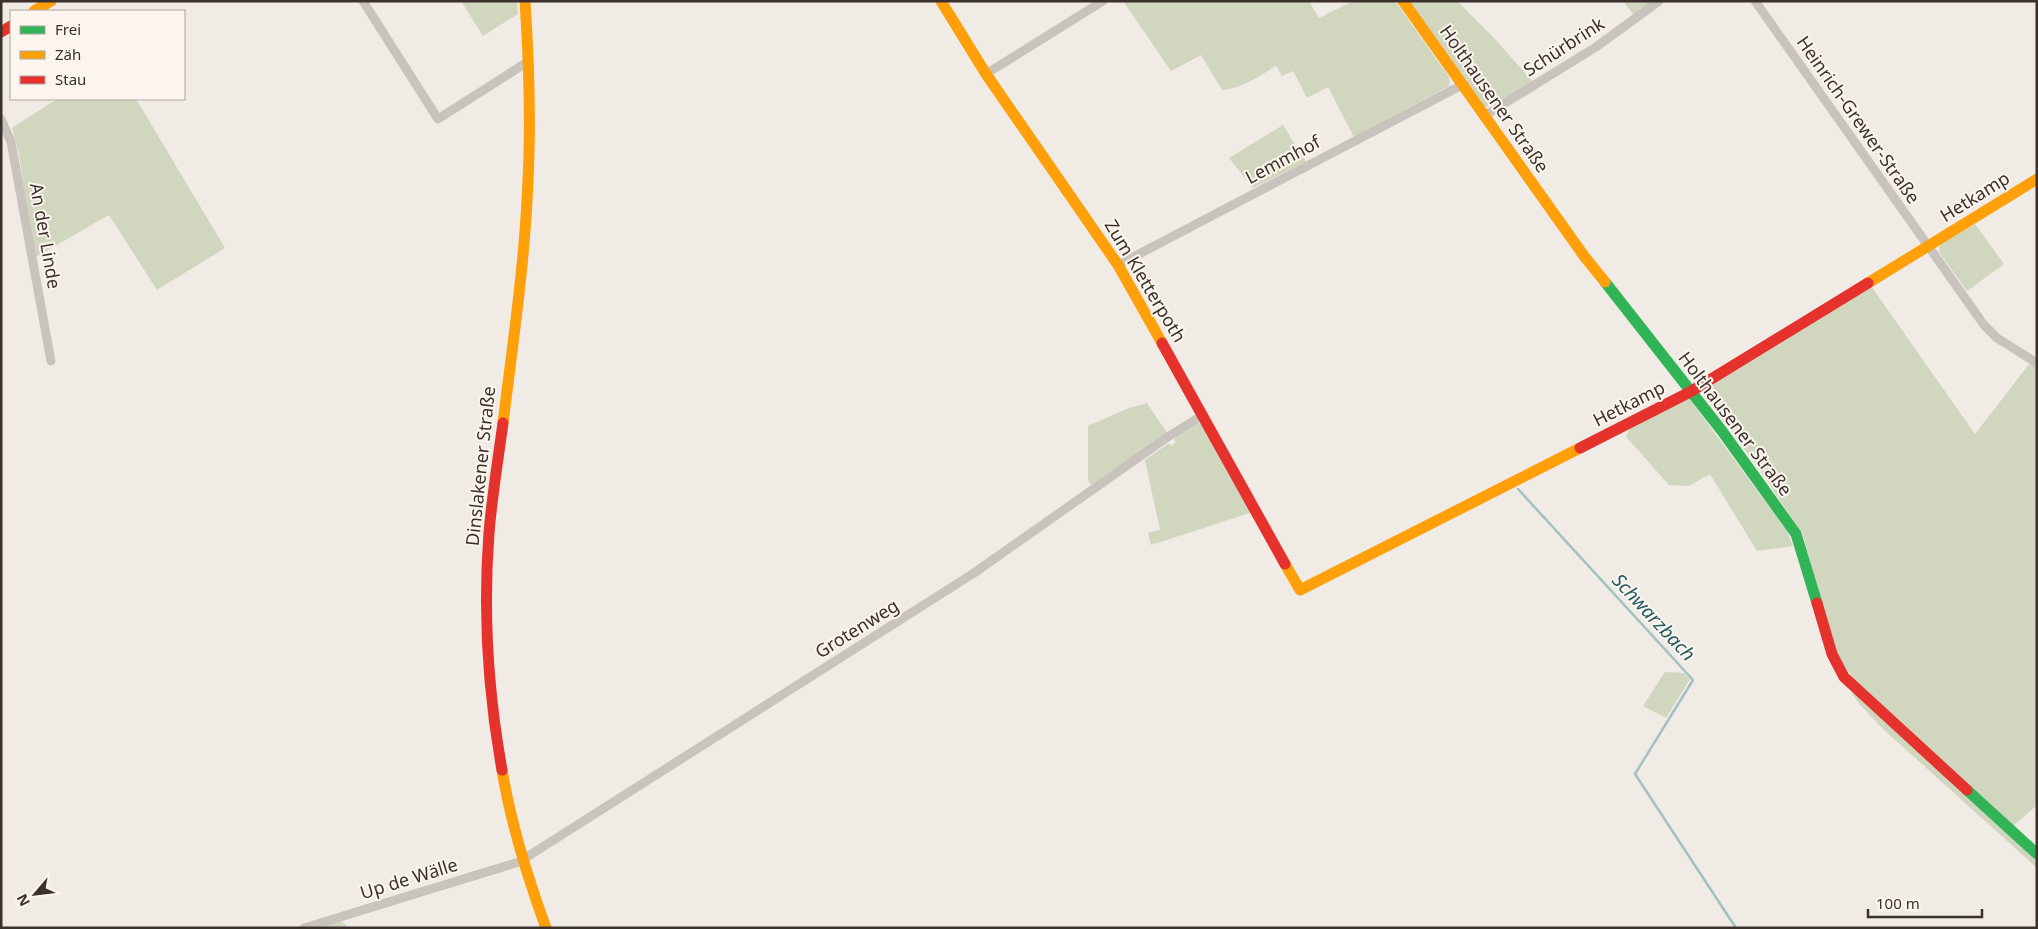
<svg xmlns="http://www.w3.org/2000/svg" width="2038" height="929" viewBox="0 0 2038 929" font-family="'Noto Sans',sans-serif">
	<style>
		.green { fill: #d1d6bf }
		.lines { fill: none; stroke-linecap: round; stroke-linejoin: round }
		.stream { stroke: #a1c2c1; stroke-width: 2.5 }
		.street { stroke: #c9c3be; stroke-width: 9 }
		.fast { stroke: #30b455; stroke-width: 11 }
		.slow { stroke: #ff9f0a; stroke-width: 11 }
		.jam { stroke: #e5322d; stroke-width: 11 }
		.labels { text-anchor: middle; stroke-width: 4; stroke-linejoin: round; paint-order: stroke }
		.street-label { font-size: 18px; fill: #3b302b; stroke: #fbf5ee }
		.water-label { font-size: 19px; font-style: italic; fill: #1f5a5e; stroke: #fbf5ee }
	</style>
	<rect width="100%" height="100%" fill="#f0ebe5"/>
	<g class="green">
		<polygon points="461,1 517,1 518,14 483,36"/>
		<path d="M1123,1H1309L1319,18L1353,1H1395L1449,77L1450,82L1449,86L1354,137L1328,87L1307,98L1293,71L1282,76L1276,66C1259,76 1243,88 1222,90L1201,55L1171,71Z"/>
		<polygon points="1406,1 1457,1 1495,39 1533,82 1495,104 1485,107"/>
		<polygon points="1623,1 1653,1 1633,14"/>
		<polygon points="57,99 136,99 225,248 157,290 109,215 34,258 19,154 12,128"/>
		<polygon points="1283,125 1306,162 1253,188 1229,158"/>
		<polygon points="1975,224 2004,264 1967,291 1939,252 1940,245"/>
		<polygon points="1871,286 1975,434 2030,363 2037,367 2037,805 2013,826 1853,679 1834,650 1803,535 1760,470 1705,397 1703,392 1707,387"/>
		<polygon points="1688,397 1787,531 1793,546 1757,551 1710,474 1689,486 1669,485 1629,440 1626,436 1631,427"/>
		<polygon points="1147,403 1167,433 1093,485 1090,484 1088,480 1088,426 1129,408"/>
		<polygon points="1198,423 1203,424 1253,512 1151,545 1148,533 1160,530 1145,460 1169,443 1171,446 1176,442 1174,439 1178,435"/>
		<polygon points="1665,672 1684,673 1690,679 1666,718 1643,706"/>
		<polygon points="1851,692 1859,694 2037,857 2037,868 1883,729 1860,705"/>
		<polygon points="339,920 345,924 347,928 316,928"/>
	</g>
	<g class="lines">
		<polyline class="stream" points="1518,489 1693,680 1635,774 1736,928"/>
		<g class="street">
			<polyline points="363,1 438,119 529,61"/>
			<polyline points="1755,1 1984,325 1997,338 2037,363"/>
			<polyline points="986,74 1103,1"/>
			<polyline points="1484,116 1596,47 1659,1"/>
			<polyline points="1,119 11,142 51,361"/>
			<polyline points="1118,265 1462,85"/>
			<polyline points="304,928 519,862 974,573 1166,438 1203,415"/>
		</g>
		<g class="fast">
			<polyline points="1605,282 1722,431 1796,534 1817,603"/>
			<polyline points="1967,790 2037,854"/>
		</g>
		<g class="slow">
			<polyline points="941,1 986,74 1118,265 1162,343"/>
			<polyline points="1403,1 1584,256 1605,282"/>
			<polyline points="34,11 51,1"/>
			<polyline points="1868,283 2037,179"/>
			<path d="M503,423C513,342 525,261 528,180C531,120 529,61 525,1"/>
			<polyline points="1285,564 1300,590 1580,448"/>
			<path d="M502,770C511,824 527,876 546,928"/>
		</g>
		<g class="jam">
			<polyline points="1,32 11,26"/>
			<polyline points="1162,343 1285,564"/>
			<polyline points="1580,448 1690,392 1868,283"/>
			<polyline points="1817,603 1832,654 1844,677 1967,790"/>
			<path d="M502,770C488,692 483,612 489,533C492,496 498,460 503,423"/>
		</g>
	</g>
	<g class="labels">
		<g class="street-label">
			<text transform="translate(1564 47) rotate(-33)" y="6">Schürbrink</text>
			<text transform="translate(1494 99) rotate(55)" y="6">Holthausener Straße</text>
			<text transform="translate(1858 120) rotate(55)" y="6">Heinrich-Grewer-Straße</text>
			<text transform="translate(1283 160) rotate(-28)" y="6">Lemmhof</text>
			<text transform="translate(1975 197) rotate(-32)" y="6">Hetkamp</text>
			<text transform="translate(45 236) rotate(80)" y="6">An der Linde</text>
			<text transform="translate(1145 281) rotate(59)" y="6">Zum Kletterpoth</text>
			<text transform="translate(1629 404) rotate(-27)" y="6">Hetkamp</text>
			<text transform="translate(1735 424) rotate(53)" y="6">Holthausener Straße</text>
			<text transform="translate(481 466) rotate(-84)" y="6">Dinslakener Straße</text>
			<text transform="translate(857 629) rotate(-32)" y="6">Grotenweg</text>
			<text transform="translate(409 879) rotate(-17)" y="6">Up de Wälle</text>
		</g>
		<g class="water-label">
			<text transform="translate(1654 617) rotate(47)" y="7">Schwarzbach</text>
		</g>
	</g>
	<rect width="2038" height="929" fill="none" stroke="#3b302b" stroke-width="5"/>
	<rect x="10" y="10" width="175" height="90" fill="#fbf5ee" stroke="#aea6a0"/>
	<rect x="20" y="26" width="25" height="8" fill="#30b455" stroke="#aea6a0"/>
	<text x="55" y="35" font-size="15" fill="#3b302b">Frei</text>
	<rect x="20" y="51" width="25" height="8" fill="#ff9f0a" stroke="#aea6a0"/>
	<text x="55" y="60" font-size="15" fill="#3b302b">Zäh</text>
	<rect x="20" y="76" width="25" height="8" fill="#e5322d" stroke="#aea6a0"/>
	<text x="55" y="85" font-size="15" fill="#3b302b">Stau</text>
	<g transform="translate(35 894) rotate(242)" stroke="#fbf5ee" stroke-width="4" paint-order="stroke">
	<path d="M0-4L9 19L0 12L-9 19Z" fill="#3b302b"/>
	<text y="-8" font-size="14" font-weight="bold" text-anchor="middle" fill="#3b302b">N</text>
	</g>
	<path d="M1868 909v8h114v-8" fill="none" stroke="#3b302b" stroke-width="2.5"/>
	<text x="1876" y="909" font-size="15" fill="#3b302b" stroke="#fbf5ee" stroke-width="4" paint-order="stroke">100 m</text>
</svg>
